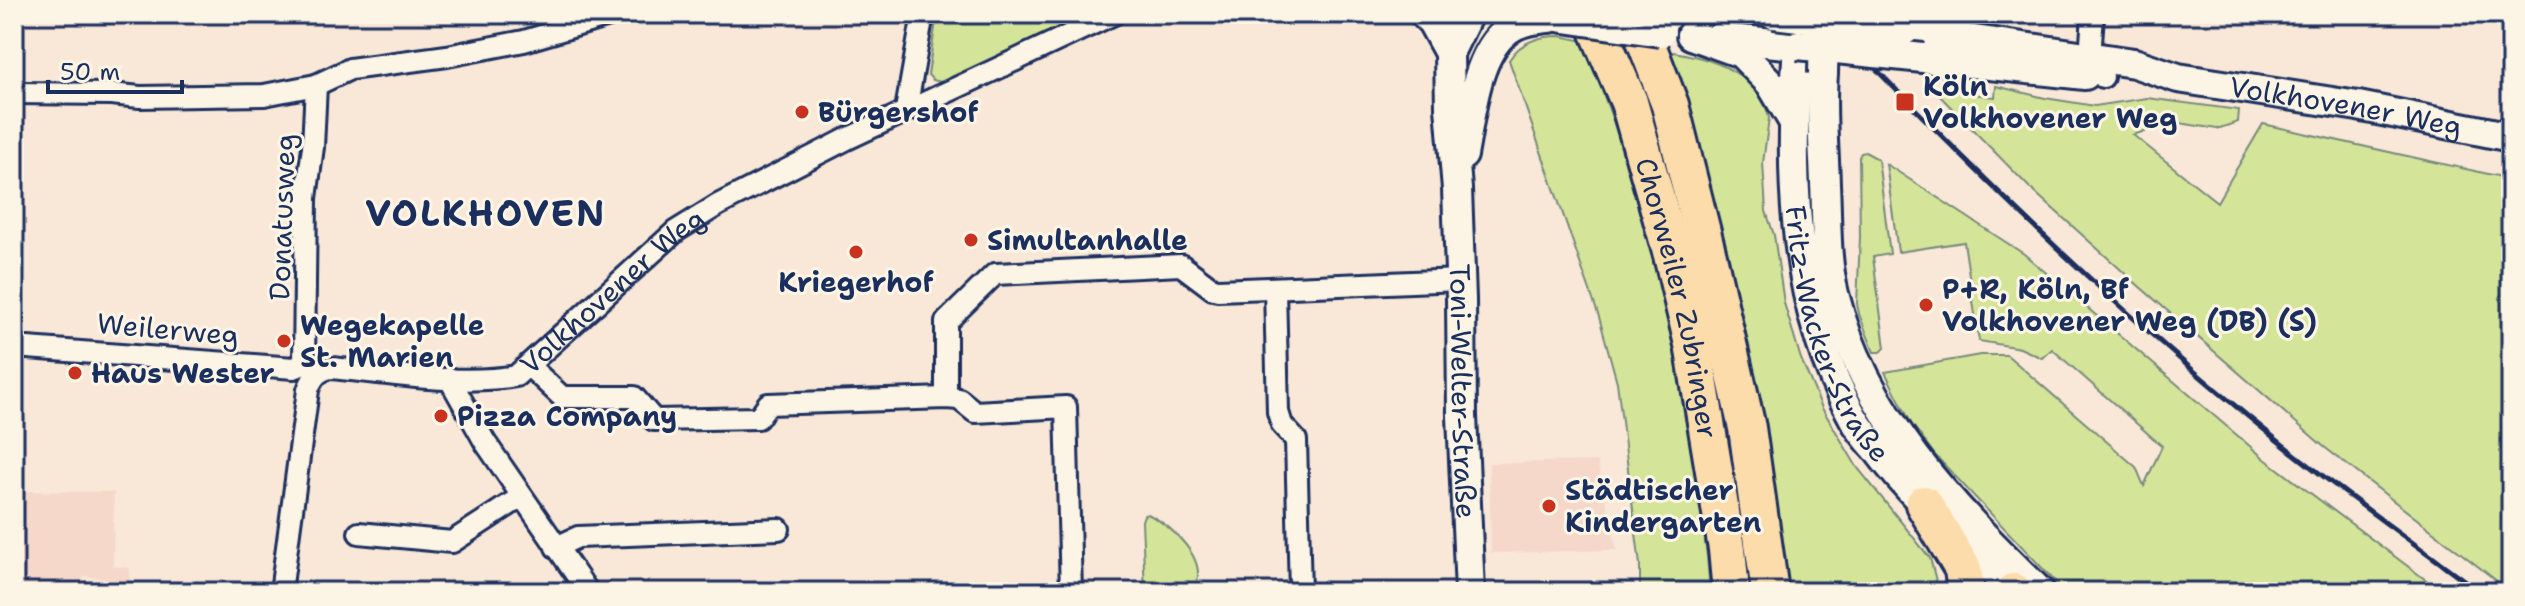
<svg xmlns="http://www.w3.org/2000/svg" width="2525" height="606" viewBox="0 0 2525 606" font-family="'Shantell Sans',sans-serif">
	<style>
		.built { fill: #f5d8c9 }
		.green { fill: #d4e599; stroke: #788a7c; stroke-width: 2 }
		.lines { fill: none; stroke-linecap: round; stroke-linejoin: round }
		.street-casing { stroke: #1b2f5e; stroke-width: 26 }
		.secondary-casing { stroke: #1b2f5e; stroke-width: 34 }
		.highway-casing { stroke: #1b2f5e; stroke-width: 42 }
		.street { stroke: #fcf5e5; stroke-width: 20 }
		.secondary { stroke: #fcf5e5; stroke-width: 28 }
		.highway { stroke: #fddcac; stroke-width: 36 }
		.rail { stroke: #1b2f5e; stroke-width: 5 }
		.secondary-bridge-casing { stroke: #1b2f5e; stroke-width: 34; stroke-linecap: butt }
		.secondary-bridge { stroke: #fcf5e5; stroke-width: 28 }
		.poi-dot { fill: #c8321e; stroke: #fcf5e5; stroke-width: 3 }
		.labels { text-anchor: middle; stroke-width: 6; stroke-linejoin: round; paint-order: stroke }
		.poi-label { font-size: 28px; font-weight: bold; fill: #1b2f5e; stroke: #fcf5e5; text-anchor: start }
		.street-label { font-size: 28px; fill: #1b2f5e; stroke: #fcf5e5 }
		.district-label { font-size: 36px; font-weight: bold; letter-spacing: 2px; fill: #1b2f5e; stroke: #fcf5e5 }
	</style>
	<rect width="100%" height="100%" fill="#f9e8d8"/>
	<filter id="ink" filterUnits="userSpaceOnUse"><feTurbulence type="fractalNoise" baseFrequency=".0125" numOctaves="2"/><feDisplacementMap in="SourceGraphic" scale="16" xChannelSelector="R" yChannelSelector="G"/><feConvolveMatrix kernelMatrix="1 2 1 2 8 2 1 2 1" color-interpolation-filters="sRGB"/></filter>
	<g filter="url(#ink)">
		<g class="built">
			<polygon points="14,365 17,365 15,491 114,492 113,566 130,568 129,582 84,576 81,592 14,592"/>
			<polygon points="1597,461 1617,550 1491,553 1489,463"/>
		</g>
		<g class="green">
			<polygon points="937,14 1085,14 1080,21 945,83 933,80 928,75"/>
			<path d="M1560,36L1584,41L1628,162L1666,312L1684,402L1697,481L1707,556L1710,592H1640V565L1617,382L1599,317L1509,60C1520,42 1539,36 1560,36Z"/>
			<path d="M1673,52C1712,58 1759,73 1769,118L1763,163L1766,211L1774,235L1784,303L1801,359L1822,408L1857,467L1930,558L1939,592H1787L1665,53Z"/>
			<path d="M1996,86L2045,98L2095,106L2147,98L2239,110L2238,122L2217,129L2173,122L2133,135L2217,202L2263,124L2511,179V592L2323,446L2139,286L2030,188L1931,87C1953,89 1972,95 1995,97Z"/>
			<polygon points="1865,152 1878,159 1890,254 1873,257 1885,348 1881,352 1874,352 1859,314 1857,304 1860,237 1859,157 1861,153"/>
			<polygon points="1886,164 2024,254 2265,459 2442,592 2065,592 1935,455 1911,423 1885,372 1980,355 2007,355 2136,467 2144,486 2162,446 2052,349 2042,358 2020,348 1979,341 1964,242 1898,252"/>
			<path d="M1148,514C1171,526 1209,559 1195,587L1178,592H1145L1142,521L1144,515Z"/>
		</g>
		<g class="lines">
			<defs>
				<g id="street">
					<polyline points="2093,14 2090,58 2103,77"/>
					<polyline points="14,93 111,94 140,97 264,95 316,85 350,69 447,56 524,41 616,14"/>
					<polyline points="906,110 923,14"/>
					<polyline points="1275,289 1278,412 1282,425 1296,440 1300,592"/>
					<polyline points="14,347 294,368 304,364 306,198 313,147 316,85"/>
					<polyline points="529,366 562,397 634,397 654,420 758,418 768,404 946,398 959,399 975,412 1066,407 1071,592"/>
					<polyline points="449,378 485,442 588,592"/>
					<polyline points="946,398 946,322 995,274 1181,265 1213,289 1218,290 1460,280"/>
					<polyline points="359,533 452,542 521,497"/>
					<polyline points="556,547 578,537 779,529"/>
					<path id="s1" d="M281,592L308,390C312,378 318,370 331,368C389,373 458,386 516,376L676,231L718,205L847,139L1114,14"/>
				</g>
				<g id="secondary">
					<polyline points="1424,14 1432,22 1449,53"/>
					<path id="s2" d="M1468,14L1449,53L1450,107L1457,189L1461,299L1462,416L1470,592"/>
					<path id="s3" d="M1800,22C1788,153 1787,300 1854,419C1860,429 1868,439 1876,448C1915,501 1967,546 2014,592"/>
					<path id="s4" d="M1905,30L2134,63L2178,78L2358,106L2511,137"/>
					<polyline points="1691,35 1741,53 1771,84 1793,121"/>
					<polyline points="1719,38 1798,45"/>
					<polyline points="1923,58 2085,75"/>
					<path d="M1823,74C1820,111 1824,148 1825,184C1827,221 1825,258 1834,294C1865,418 1951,505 2040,592"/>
					<path d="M1463,155C1471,116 1475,47 1514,26C1526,19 1543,19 1557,17"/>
				</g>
				<g id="highway">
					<path id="s5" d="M1591,14L1629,102L1672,255L1693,344L1727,549L1731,592"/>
					<polyline points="1635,14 1670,105 1708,256 1747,428 1770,592"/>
					<polyline points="1924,504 1963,569 1966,592"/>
					<polyline points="2013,592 2014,592"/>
				</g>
			</defs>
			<use href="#street" class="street-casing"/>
			<use href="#secondary" class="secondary-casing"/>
			<use href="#highway" class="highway-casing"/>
			<use href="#street" class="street"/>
			<use href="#secondary" class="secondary"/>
			<use href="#highway" class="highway"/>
			<path class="rail" d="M1823,14C1965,163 2112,307 2272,436C2339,491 2410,540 2480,592"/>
			<defs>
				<g id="secondary-bridge">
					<polyline points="1774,14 1905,30"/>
					<polyline points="1557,17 1661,32"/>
					<polyline points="1798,45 1923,58"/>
					<polyline points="1823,74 1824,30"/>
				</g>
			</defs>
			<use href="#secondary-bridge" class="secondary-bridge-casing"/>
			<use href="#secondary-bridge" class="secondary-bridge"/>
		</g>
	</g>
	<g class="poi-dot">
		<rect x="1895" y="92" width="20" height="20" rx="4"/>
		<circle cx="802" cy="112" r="8"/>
		<circle cx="971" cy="240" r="8"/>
		<circle cx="856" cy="252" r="8"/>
		<circle cx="1926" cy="305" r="8"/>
		<circle cx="284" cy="341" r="8"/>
		<circle cx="75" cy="373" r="8"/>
		<circle cx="441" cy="416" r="8"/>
		<circle cx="1549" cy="506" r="8"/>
	</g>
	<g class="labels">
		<g class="poi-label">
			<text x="1923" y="96">Köln<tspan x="1923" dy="32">Volkhovener Weg</tspan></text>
			<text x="818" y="122">Bürgershof</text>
			<text x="987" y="250">Simultanhalle</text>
			<text x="856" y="292" text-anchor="middle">Kriegerhof</text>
			<text x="1942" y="299">P+R, Köln, Bf<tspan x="1942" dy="32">Volkhovener Weg (DB) (S)</tspan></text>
			<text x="300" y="335">Wegekapelle<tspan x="300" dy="32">St. Marien</tspan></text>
			<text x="91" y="383">Haus Wester</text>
			<text x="457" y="426">Pizza Company</text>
			<text x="1565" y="500">Städtischer<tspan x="1565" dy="32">Kindergarten</tspan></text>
		</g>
		<g class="street-label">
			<text dy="10" stroke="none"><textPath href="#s4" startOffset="448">Volkhovener Weg</textPath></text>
			<text transform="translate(282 217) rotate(-88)" y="10">Donatusweg</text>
			<text dy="10" stroke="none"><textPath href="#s1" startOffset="552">Volkhovener Weg</textPath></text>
			<text dy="10" stroke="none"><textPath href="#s5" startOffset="298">Chorweiler Zubringer</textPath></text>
			<text transform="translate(168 329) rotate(5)" y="10">Weilerweg</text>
			<text dy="10" stroke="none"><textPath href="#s3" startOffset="320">Fritz-Wacker-Straße</textPath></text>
			<text dy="10" stroke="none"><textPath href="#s2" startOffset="382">Toni-Welter-Straße</textPath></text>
		</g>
		<g class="district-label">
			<text x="486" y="226">VOLKHOVEN</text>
		</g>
	</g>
	<rect width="2525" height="606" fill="none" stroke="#fcf5e5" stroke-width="48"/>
	<rect x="24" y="24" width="2477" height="558" fill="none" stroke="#1b2f5e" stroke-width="3" filter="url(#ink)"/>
	<path d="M48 80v12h134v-12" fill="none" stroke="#1b2f5e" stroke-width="4"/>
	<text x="60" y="80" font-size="24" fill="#1b2f5e" stroke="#fcf5e5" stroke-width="6" paint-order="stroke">50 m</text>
</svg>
